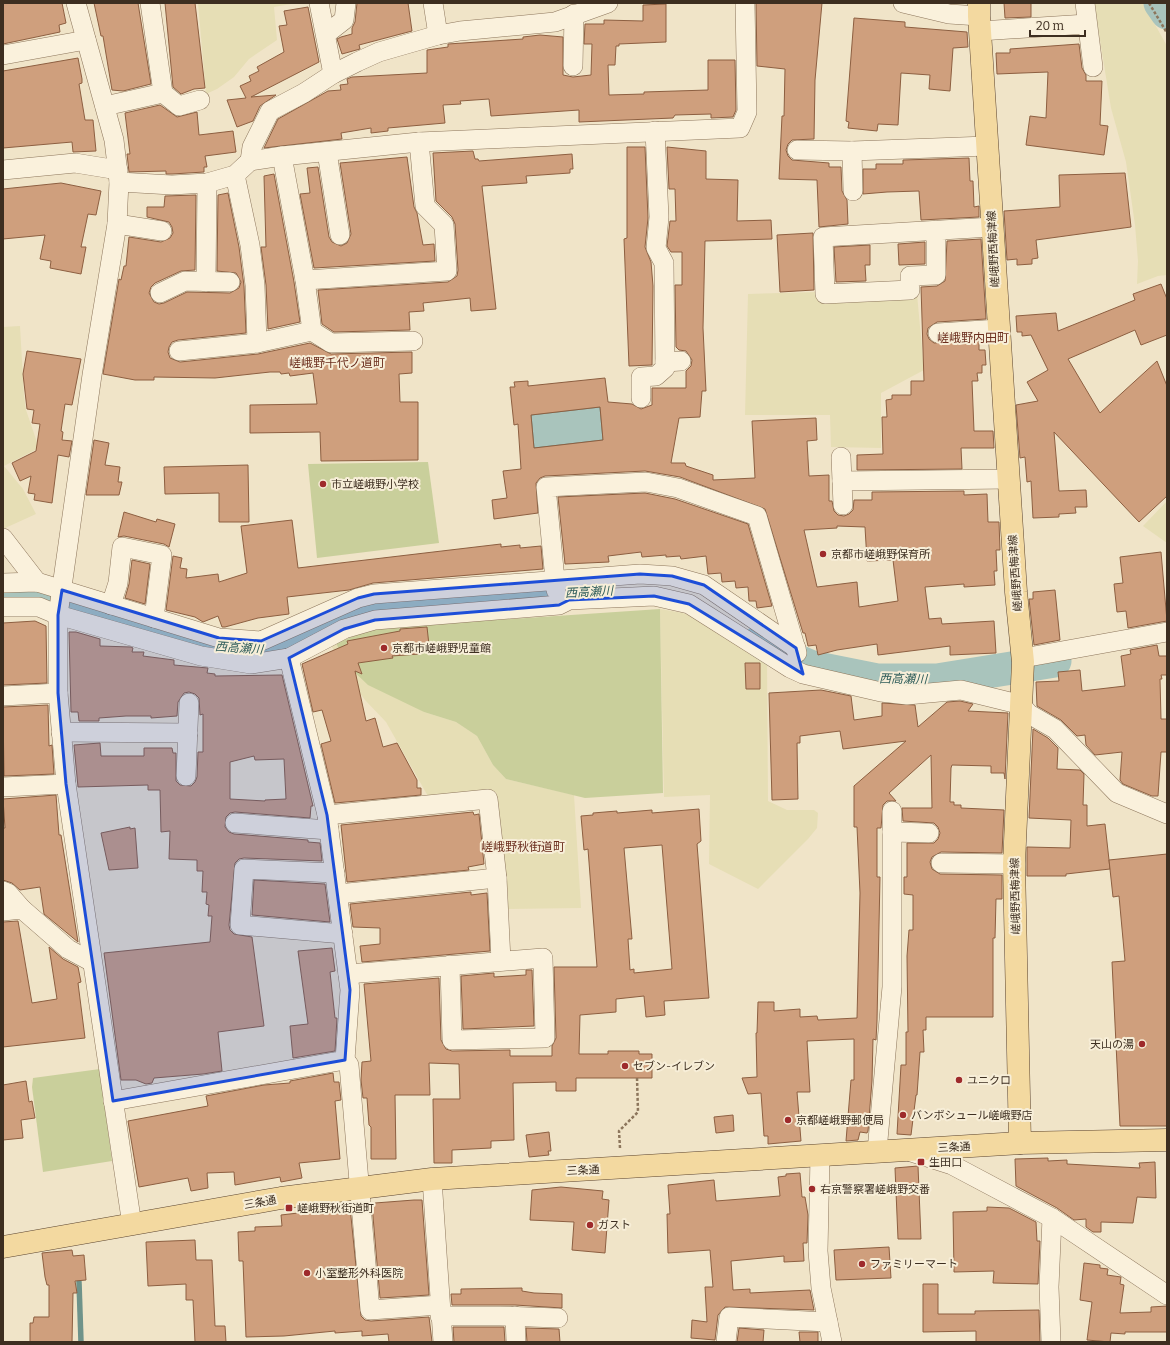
<svg xmlns="http://www.w3.org/2000/svg" width="1170" height="1345" viewBox="0 0 1170 1345" font-family="Bitter,'Noto Sans JP',serif">
	<style>
		.farmland { fill: #e6deb5 }
		.green { fill: #c9cf9b }
		.water { fill: #a9c4bc; stroke: #6f938a }
		.lines { fill: none; stroke-linecap: round; stroke-linejoin: round }
		.stream { stroke: #6f938a; stroke-width: 5.5 }
		.river { stroke: #a9c4bc; stroke-width: 33 }
		.building { fill: #cf9f7d; stroke: #8d5f41; fill-rule: evenodd }
		.minor-casing { stroke: #8d765c; stroke-width: 20 }
		.major-casing { stroke: #5b4430; stroke-width: 23 }
		.path { stroke: #8d765c; stroke-width: 2.5; stroke-dasharray: 3 2; stroke-linecap: butt }
		.minor { stroke: #faf1dc; stroke-width: 19 }
		.major { stroke: #f3d9a0; stroke-width: 22 }
		.marked { fill: #1d4ed8; fill-opacity: 0.2; stroke: #1d4ed8; stroke-width: 3; stroke-linejoin: round }
		.poi-dot { fill: #9e2a2b; stroke: #f7eed8; stroke-width: 1.5 }
		.labels { text-anchor: middle; stroke-width: 4; stroke-linejoin: round; paint-order: stroke }
		.street-label { font-size: 11px; fill: #3d2e20; stroke: #f7eed8 }
		.poi-label { font-size: 11px; fill: #3d2e20; stroke: #f7eed8; text-anchor: start }
		.neighbourhood-label { font-size: 12px; fill: #6b2e1e; stroke: #f7eed8 }
		.water-label { font-size: 12px; font-style: italic; fill: #2f5d5a; stroke: #f7eed8 }
	</style>
	<rect width="100%" height="100%" fill="#f0e4c8"/>
	<g class="farmland">
		<polygon points="198,3 297,3 274,7 277,40 249,59 234,77 217,89 206,94"/>
		<polygon points="1094,3 1143,3 1167,46 1167,275 1158,276 1137,284 1138,261 1135,225 1126,162 1111,108"/>
		<polygon points="819,292 917,294 924,370 881,393 881,448 831,447 830,415 745,415 748,294"/>
		<polygon points="20,326 24,396 26,410 39,448 4,466 23,489 36,514 3,529 3,327"/>
		<polygon points="1167,501 1167,543 1143,526"/>
		<polygon points="660,609 683,613 710,624 767,661 768,801 787,810 814,810 818,813 817,828 808,839 758,889 709,864 710,795 664,797"/>
		<polygon points="336,643 345,663 424,712 456,722 477,736 493,765 506,779 574,795 581,908 508,909 508,893 496,792 429,798 386,722 365,700 347,676 331,645"/>
	</g>
	<g class="green">
		<polygon points="428,462 439,543 317,558 308,464"/>
		<polygon points="660,609 663,793 585,798 506,779 493,765 477,736 456,722 424,712 368,685 345,663 336,643 375,628"/>
		<polygon points="100,1069 112,1161 43,1172 32,1087 33,1078"/>
	</g>
	<polygon class="water" points="600,407 603,440 534,448 531,415"/>
	<g class="lines">
		<polyline class="stream" points="79,1282 81,1342"/>
		<g class="river">
			<polyline points="1160,3 1167,13"/>
			<polyline points="3,593 23,593 220,649 254,651 276,649 327,622 360,608 471,598 593,591"/>
			<polyline points="760,641 779,653 812,667 877,680 937,680 1055,661"/>
		</g>
	</g>
	<g class="building">
		<polygon points="3,3 62,3 66,23 59,25 60,32 3,44"/>
		<polygon points="94,3 138,3 151,84 123,91 112,90 103,36 101,36"/>
		<polygon points="165,3 195,3 205,88 194,89 181,94 173,87"/>
		<polygon points="357,3 408,3 412,31 359,45 360,49 342,54 337,39 341,37 352,34 352,28 355,22"/>
		<polygon points="756,3 822,3 815,80 814,139 792,140 788,144 786,150 788,156 792,160 829,163 829,167 841,167 842,191 847,200 848,224 819,227 817,180 779,179 782,116 784,116 785,69 757,66"/>
		<polygon points="1004,3 1031,3 1031,17 1005,18"/>
		<polygon points="666,4 666,42 619,44 619,46 616,46 615,65 608,65 609,95 644,94 644,92 708,90 708,60 735,60 736,110 733,117 711,118 711,114 675,115 673,118 579,122 579,110 491,116 489,99 460,101 461,104 443,105 445,123 388,128 388,131 371,133 371,128 341,133 342,139 264,148 278,119 328,91 341,90 340,85 348,84 347,79 352,77 427,73 427,50 448,47 448,44 523,39 523,37 540,35 563,37 563,75 573,77 591,75 592,44 584,44 585,24 604,24 604,20 643,21 643,5"/>
		<polygon points="308,7 319,62 251,97 276,95 260,106 253,121 237,127 227,100 246,98 240,86 251,81 249,76 259,71 257,67 284,52 279,26 287,25 284,11"/>
		<polygon points="854,18 905,22 905,27 967,32 968,47 953,48 950,91 929,89 930,75 901,73 898,125 878,124 877,131 848,128 849,122 846,121"/>
		<polygon points="1079,44 1082,68 1086,75 1086,81 1102,81 1100,125 1108,126 1104,155 1026,145 1030,116 1046,118 1048,72 997,74 996,53 1010,53 1010,49"/>
		<polygon points="78,58 82,79 82,83 79,84 85,120 93,120 96,151 73,152 72,142 3,148 3,71"/>
		<polygon points="160,105 177,117 197,112 199,135 233,131 236,152 205,156 207,167 204,167 204,172 172,174 166,174 166,171 129,172 127,154 130,154 125,113"/>
		<polygon points="627,147 645,147 648,218 645,247 651,262 653,286 652,365 629,366 624,239 627,238"/>
		<path d="M667,147L706,151V179L738,180L737,221L771,220L772,239L705,241L703,328L706,391H702L700,417L679,418L671,463H685L686,466L713,475V480L755,478L752,421L816,418L817,440L807,441L809,476L829,475V501H832L834,511L838,515L844,516L849,514L853,510L854,500H872V492L964,491V495L987,494L988,522H999L1000,550H996L997,571H994L995,585L964,587V584L925,587L929,619L941,618L942,624L994,621L996,653L950,655V646L878,655L877,644L837,650L818,655L816,645L808,646L805,633H803L765,509L680,477L645,471L545,476L540,478L536,483L538,513L494,519L492,500L507,498L503,471L521,469L518,424L514,425L510,387H515L514,382L528,381V386L605,378L608,402L632,404L641,409L652,405V388H686V371L691,366L692,360L686,351L679,350L676,347L675,285H682V252H671L667,246L670,221H676L675,189H669ZM600,407L603,440L534,448L531,415ZM837,526L865,527L867,561L893,560L898,601L859,607L857,582L817,587L804,530L837,528Z"/>
		<polygon points="473,151 475,159 478,159 479,161 572,154 573,169 570,169 570,173 526,176 527,183 482,186 496,309 471,311 470,298 423,303 424,311 409,312 410,330 334,332 322,324 318,290 448,282 457,276 458,270 455,224 452,217 436,201 433,153"/>
		<polygon points="407,157 414,207 417,213 423,245 434,244 435,261 314,268 300,194 310,193 307,168 318,167 329,237 332,242 341,246 347,243 351,234 340,163"/>
		<polygon points="969,158 970,181 973,181 974,207 979,206 979,217 921,220 919,191 887,192 863,194 863,169 876,169 876,164 903,164 903,160"/>
		<polygon points="1125,173 1131,227 1036,240 1038,258 1032,259 1032,264 1017,265 1017,259 1007,260 1004,211 1060,207 1059,175"/>
		<polygon points="274,174 294,282 300,322 268,329 266,285 261,247 266,247 264,176"/>
		<polygon points="61,183 101,191 96,215 88,214 81,247 86,247 81,274 50,268 51,261 40,259 45,235 3,239 3,189"/>
		<polygon points="228,193 239,247 244,286 246,333 178,340 172,342 169,347 168,352 170,358 180,362 258,354 310,343 331,354 412,352 412,373 399,374 400,402 418,402 418,460 321,461 320,432 250,433 250,405 317,404 313,373 290,376 289,373 281,374 280,372 270,372 215,378 154,377 154,380 135,380 103,374 119,279 121,280 124,266 126,266 129,237 161,242 170,238 173,233 172,227 169,222 147,217 147,207 164,207 165,196 196,195 195,270 181,271 155,283 151,287 149,293 154,302 159,304 164,303 187,292 230,293 239,288 241,282 236,273 217,271 218,195"/>
		<polygon points="813,233 814,290 780,292 777,235"/>
		<polygon points="981,239 986,319 937,322 928,328 927,334 929,339 934,343 979,341 979,350 985,350 986,365 982,365 982,373 977,373 978,381 972,381 974,431 993,431 994,448 961,448 962,469 857,470 857,455 883,454 882,417 887,417 886,400 892,399 892,395 911,395 911,381 924,381 921,287 937,286 945,281 947,241"/>
		<polygon points="925,242 925,264 899,265 898,244"/>
		<polygon points="870,245 870,265 865,265 866,281 836,282 834,247"/>
		<polygon points="1161,284 1167,299 1167,335 1141,345 1135,330 1068,359 1100,413 1157,361 1167,386 1167,496 1139,522 1054,432 1059,491 1086,490 1087,507 1075,507 1076,513 1059,514 1059,517 1033,518 1031,481 1027,482 1025,457 1020,458 1016,405 1038,401 1027,382 1048,370 1031,335 1022,336 1022,332 1017,332 1016,316 1056,313 1058,331 1135,300 1133,294"/>
		<polygon points="27,351 81,359 72,405 65,404 61,431 63,432 62,440 72,441 69,457 58,455 52,503 34,500 35,494 28,493 31,476 20,481 12,463 36,451 40,424 32,423 34,410 27,409 23,374"/>
		<polygon points="94,440 109,443 105,465 120,467 118,482 122,482 119,495 86,495"/>
		<polygon points="248,465 249,522 219,522 219,493 165,494 164,467"/>
		<polygon points="645,493 675,499 748,524 772,606 757,608 756,601 749,601 748,587 736,588 735,581 722,582 721,573 708,574 706,556 681,559 680,556 666,557 666,555 642,557 641,552 608,556 609,562 565,564 558,497"/>
		<polygon points="124,512 156,522 157,519 175,524 169,547 164,544 124,536 118,537"/>
		<polygon points="292,520 298,568 501,544 501,547 520,545 520,548 541,546 543,569 373,583 349,590 287,597 289,614 258,618 225,627 222,627 218,616 203,622 195,617 166,610 173,556 182,558 180,568 187,569 186,578 218,574 219,582 247,573 241,526"/>
		<polygon points="1161,552 1167,621 1128,628 1126,611 1117,612 1114,584 1123,583 1120,557"/>
		<polygon points="132,560 150,564 145,604 125,598 129,584"/>
		<polygon points="1055,590 1060,640 1034,645 1029,599 1033,599 1033,592"/>
		<polygon points="35,621 46,626 47,683 3,685 3,623"/>
		<polygon points="427,627 429,645 419,646 419,654 392,656 393,658 358,663 362,674 355,671 366,721 375,718 383,747 397,743 417,780 417,788 421,788 421,795 335,803 321,744 331,741 322,710 313,712 302,664 348,644 347,641 400,631 400,629"/>
		<path d="M69,632H76L100,639V646L131,647L133,648L132,652H144L143,656L174,660V665L208,668L207,673L215,674V676L282,675L313,806H311L310,818L235,812L230,813L226,817L225,827L229,832L234,834L308,840V842L320,843L322,861L244,858L239,859L235,863L229,925L230,930L234,934L252,937L264,1026L218,1032L222,1071L203,1074L154,1078L152,1083L146,1084L136,1080H121L104,953L210,942L212,916H208L209,905L206,904L207,892H202L203,871H197V860L169,859L170,831L161,832L160,790H148V785L78,787L74,745L100,743L101,756H144V748H172L173,753H176V781L180,785L191,786L195,782L197,777L198,752H203V714L200,715L199,698L195,694L189,692L184,693L178,702L177,716L151,718V716H126L99,718V721H79L78,712H71ZM254,756L255,760L284,759L286,799L265,800V801L230,799V762Z"/>
		<polygon points="1157,645 1159,656 1167,656 1167,675 1161,675 1162,679 1160,679 1161,719 1167,719 1167,752 1161,752 1158,796 1152,796 1123,784 1120,780 1122,752 1095,755 1086,745 1085,735 1077,736 1061,720 1037,706 1036,682 1059,681 1058,672 1080,670 1082,691 1125,686 1121,656 1131,654 1130,650"/>
		<polygon points="745,663 760,663 760,689 746,689"/>
		<polygon points="821,690 851,696 854,720 882,716 882,703 915,705 918,727 947,702 960,701 973,704 968,711 1008,713 1005,779 1004,773 991,773 991,766 952,765 951,768 950,802 954,802 954,805 961,805 961,808 1004,810 1002,853 941,852 932,857 930,862 932,869 940,874 1002,875 1002,899 996,899 995,938 993,938 993,1017 926,1017 926,1030 923,1030 924,1052 920,1052 917,1095 916,1095 911,1135 897,1134 901,1065 906,1065 906,1032 908,1032 907,956 909,930 913,930 913,895 904,894 904,877 907,877 907,843 934,843 938,839 940,833 938,827 934,823 903,821 902,808 932,808 931,755 889,793 896,801 887,801 883,805 881,828 877,828 877,877 880,877 877,1021 876,1040 873,1039 872,1081 868,1131 867,1133 860,1132 858,1140 846,1141 851,1080 854,1080 854,1039 807,1041 810,1092 797,1092 801,1141 768,1144 768,1136 764,1136 761,1093 748,1094 742,1078 757,1077 756,1033 757,1033 758,1002 774,1002 774,1011 800,1009 800,1017 817,1016 818,1020 857,1018 860,893 857,827 854,827 854,786 906,741 843,749 840,731 800,736 800,743 797,743 798,799 772,800 769,693"/>
		<polygon points="48,705 49,746 52,745 54,774 4,776 3,707"/>
		<polygon points="1033,729 1048,738 1058,748 1057,769 1080,770 1084,774 1083,805 1087,805 1087,826 1105,824 1110,869 1066,874 1066,876 1027,876 1027,847 1070,848 1071,820 1029,818"/>
		<polygon points="56,795 59,835 61,835 78,942 44,914 40,887 20,890 12,883 3,880 3,828 5,828 3,799"/>
		<path d="M699,809L701,841L697,844L709,998L664,1001L665,1015L646,1017L644,996L616,999V1012L580,1015L579,1054H608V1051H639V1054H652V1078H576V1091H556V1082L513,1083L514,1140L491,1141V1148L452,1150V1163H434L433,1099H460L459,1064L429,1063L430,1095H395L396,1159H371V1127L369,1125L367,1098H363L361,1080L362,1062L371,1061L364,984L439,978L441,1040L446,1049L452,1051L510,1050V1056H552V1046L556,1038L554,967H597L588,849L584,850L581,816L593,815V813L617,811V813L652,810V813ZM662,845L672,969L634,973V969L630,970L628,939H632L624,848Z"/>
		<polygon points="473,812 474,815 479,814 484,864 468,867 469,870 347,882 341,825"/>
		<polygon points="130,827 130,829 135,828 138,868 109,870 101,833"/>
		<polygon points="1167,854 1167,1126 1120,1126 1112,962 1125,961 1119,896 1113,897 1109,860"/>
		<polygon points="254,880 325,884 330,922 252,915"/>
		<polygon points="471,892 471,895 487,893 490,951 362,962 360,946 380,944 380,928 353,927 350,904"/>
		<polygon points="18,921 32,1003 57,999 49,947 63,959 78,967 81,982 78,983 85,1038 3,1047 3,922"/>
		<polygon points="332,948 335,971 330,972 335,1018 337,1018 335,1051 293,1058 290,1026 308,1024 298,951"/>
		<polygon points="526,970 532,970 534,1026 463,1029 461,976 494,973 494,977 526,975"/>
		<polygon points="333,1073 334,1082 339,1082 341,1100 335,1101 340,1159 299,1163 302,1178 281,1182 280,1177 235,1185 234,1172 207,1173 208,1188 191,1191 188,1178 139,1187 128,1121 208,1106 206,1096 264,1085 290,1083 290,1081"/>
		<polygon points="26,1081 29,1102 32,1101 35,1118 21,1120 23,1138 3,1140 3,1085"/>
		<polygon points="733,1115 734,1131 716,1133 714,1117"/>
		<polygon points="549,1132 551,1151 548,1151 549,1155 529,1157 526,1135"/>
		<polygon points="1048,1158 1048,1161 1067,1160 1067,1164 1140,1168 1139,1163 1155,1162 1156,1198 1137,1197 1133,1223 1101,1222 1101,1232 1093,1232 1086,1227 1086,1219 1074,1220 1057,1208 1016,1186 1015,1159"/>
		<polygon points="918,1166 921,1239 898,1239 895,1168"/>
		<polygon points="800,1173 802,1197 805,1197 808,1215 807,1243 803,1243 804,1261 784,1262 784,1256 731,1261 733,1290 750,1289 750,1293 810,1290 814,1310 725,1307 718,1315 715,1340 691,1338 692,1320 707,1322 705,1287 713,1287 710,1250 668,1253 667,1214 670,1214 668,1185 714,1180 716,1201 780,1196 778,1177 786,1176 786,1174"/>
		<polygon points="561,1187 603,1191 602,1199 609,1200 605,1253 572,1250 574,1222 530,1220 532,1190"/>
		<polygon points="414,1200 422,1200 429,1295 380,1298 372,1205 375,1203"/>
		<polygon points="350,1207 361,1316 365,1320 371,1321 429,1317 432,1342 389,1342 388,1334 362,1336 362,1331 335,1333 335,1331 284,1336 246,1337 243,1261 239,1261 238,1232 255,1231 255,1227 282,1226 281,1215"/>
		<polygon points="987,1207 1009,1208 1036,1222 1037,1241 1040,1241 1038,1284 993,1283 994,1271 954,1272 953,1212 987,1211"/>
		<polygon points="195,1240 196,1260 212,1260 215,1326 225,1326 226,1342 195,1342 193,1300 186,1300 186,1284 148,1286 146,1242"/>
		<polygon points="889,1247 891,1278 836,1280 834,1250"/>
		<polygon points="72,1250 73,1256 84,1255 86,1280 75,1281 77,1293 73,1293 72,1342 30,1342 30,1323 33,1323 34,1317 49,1317 49,1285 47,1285 45,1277 42,1253"/>
		<polygon points="1084,1263 1100,1265 1100,1268 1108,1269 1107,1275 1121,1277 1120,1284 1124,1285 1120,1313 1151,1312 1151,1307 1167,1306 1167,1332 1125,1332 1125,1334 1111,1333 1110,1342 1087,1340 1092,1302 1080,1300"/>
		<polygon points="923,1284 938,1284 938,1314 975,1314 975,1311 1039,1310 1040,1342 976,1342 976,1331 923,1332"/>
		<polygon points="522,1288 522,1291 534,1293 562,1294 562,1308 515,1305 452,1305 451,1294 461,1294 461,1289"/>
		<polygon points="453,1327 504,1327 505,1342 454,1342"/>
		<polygon points="526,1328 559,1329 560,1342 527,1342"/>
		<polygon points="739,1328 764,1330 763,1342 737,1342"/>
		<polygon points="799,1332 818,1332 818,1342 800,1342"/>
	</g>
	<g class="lines">
		<defs>
			<g id="minor">
				<polyline points="76,3 114,140 119,182 117,224 92,375 58,615 58,693 66,784 132,1225"/>
				<polyline points="319,3 333,74"/>
				<polyline points="433,3 438,35"/>
				<polyline points="903,3 949,14 979,16"/>
				<polyline points="1085,3 1093,67"/>
				<polyline points="980,31 1087,24"/>
				<polyline points="326,34 344,20 346,3"/>
				<polyline points="3,55 86,40"/>
				<polyline points="573,66 574,14"/>
				<polyline points="163,93 179,106 200,100"/>
				<polyline points="105,106 163,93 150,3"/>
				<polyline points="797,150 852,151 987,146"/>
				<polyline points="852,151 853,191"/>
				<polyline points="327,152 340,235"/>
				<polyline points="282,156 305,280 312,331"/>
				<polyline points="250,161 252,147 270,111 304,93 333,74 357,62 379,52 438,35 460,31 555,22 608,3"/>
				<polyline points="3,170 75,163 118,170"/>
				<polyline points="235,175 250,245 255,285 257,343"/>
				<polyline points="119,182 172,185 207,183 235,175 250,161 282,156 419,142 740,128 747,112 745,3"/>
				<polyline points="117,224 162,231"/>
				<polyline points="936,230 936,275 910,276 910,290 825,294 823,237 992,227"/>
				<polyline points="305,280 447,271 444,225 425,206 419,142"/>
				<polyline points="206,282 207,183"/>
				<polyline points="160,293 185,281 230,282"/>
				<polyline points="938,333 998,329"/>
				<polyline points="179,351 257,343 312,331 331,343 413,341"/>
				<polyline points="665,362 681,361"/>
				<polyline points="641,398 641,377 656,376 665,368 664,263 656,248 659,217 655,131"/>
				<polyline points="841,457 843,505"/>
				<polyline points="842,481 1008,479"/>
				<polyline points="3,538 37,582"/>
				<polyline points="3,583 37,582 219,638 261,641 358,598 374,594 640,574 672,576 704,585 796,648"/>
				<polyline points="556,590 546,487 646,482 678,488 757,516 797,653"/>
				<polyline points="111,605 118,583 122,547 162,555 154,618"/>
				<polyline points="3,607 39,607 58,615 201,656 251,664 289,658 344,629 375,620 559,605 569,600 654,596 689,604 790,668 803,674 881,692 907,695 961,690 1014,703 1022,706 1029,714 1055,729 1117,793 1167,814"/>
				<polyline points="1023,658 1167,632"/>
				<polyline points="3,696 58,693"/>
				<polyline points="61,732 188,733"/>
				<polyline points="186,776 189,703"/>
				<polyline points="3,787 66,784"/>
				<polyline points="327,815 488,799 497,878 338,894"/>
				<polyline points="235,823 329,830"/>
				<polyline points="892,832 929,833"/>
				<polyline points="941,863 1014,864"/>
				<polyline points="335,873 244,869 240,925 343,934"/>
				<polyline points="497,878 501,961"/>
				<polyline points="3,891 8,893 22,909"/>
				<polyline points="3,911 22,909 68,949 92,962"/>
				<polyline points="348,974 543,958 545,1038 452,1040 450,965"/>
				<polyline points="345,1060 349,1065 370,1310 440,1305"/>
				<polyline points="113,1101 345,1060 350,990 327,815 289,658"/>
				<polyline points="877,1151 892,987 892,811"/>
				<polyline points="911,1152 952,1165 1052,1218 1167,1295"/>
				<polyline points="820,1156 818,1251 821,1288 832,1342"/>
				<polyline points="432,1179 443,1342"/>
				<polyline points="440,1316 500,1316 558,1318"/>
				<polyline points="515,1316 516,1342"/>
				<polyline points="726,1342 729,1317 828,1322"/>
				<polyline points="1051,1342 1049,1287 1052,1218"/>
			</g>
			<g id="major">
				<polyline points="979,3 979,16 1016,592 1023,662 1014,864 1020,1143"/>
				<polyline points="3,1247 281,1198 432,1179 1020,1143 1167,1140"/>
			</g>
		</defs>
		<use href="#minor" class="minor-casing"/>
		<use href="#major" class="major-casing"/>
		<g class="path">
			<polyline points="1149,3 1167,33"/>
			<polyline points="620,1148 619,1131 638,1112 637,1077"/>
		</g>
		<use href="#minor" class="minor"/>
		<use href="#major" class="major"/>
	</g>
	<path class="marked" d="M640,574L672,576L704,585L796,648L803,674L689,604L654,596L569,600L559,605L375,620L344,629L289,658L327,815L350,990L345,1060L113,1101L66,784L58,693V615L62,590L219,638L261,641L358,598L374,594Z"/>
	<g class="poi-dot">
		<circle cx="323" cy="484" r="4"/>
		<circle cx="823" cy="554" r="4"/>
		<circle cx="384" cy="648" r="4"/>
		<circle cx="1142" cy="1044" r="4"/>
		<circle cx="625" cy="1066" r="4"/>
		<circle cx="959" cy="1080" r="4"/>
		<circle cx="903" cy="1115" r="4"/>
		<circle cx="788" cy="1120" r="4"/>
		<rect x="917" y="1158" width="8" height="8" rx="2"/>
		<circle cx="812" cy="1189" r="4"/>
		<rect x="285" y="1204" width="8" height="8" rx="2"/>
		<circle cx="590" cy="1225" r="4"/>
		<circle cx="862" cy="1264" r="4"/>
		<circle cx="307" cy="1273" r="4"/>
	</g>
	<g class="labels">
		<g class="street-label">
			<text transform="translate(993 249) rotate(-93)" y="4">嵯峨野西梅津線</text>
			<text transform="translate(1015 573) rotate(-94)" y="4">嵯峨野西梅津線</text>
			<text transform="translate(1015 896) rotate(-91)" y="4">嵯峨野西梅津線</text>
			<text transform="translate(954 1147) rotate(-3)" y="4">三条通</text>
			<text transform="translate(583 1170) rotate(-3)" y="4">三条通</text>
			<text transform="translate(260 1202) rotate(-10)" y="4">三条通</text>
		</g>
		<g class="poi-label">
			<text x="331" y="488">市立嵯峨野小学校</text>
			<text x="831" y="558">京都市嵯峨野保育所</text>
			<text x="392" y="652">京都市嵯峨野児童館</text>
			<text x="1134" y="1048" text-anchor="end">天山の湯</text>
			<text x="633" y="1070">セブン-イレブン</text>
			<text x="967" y="1084">ユニクロ</text>
			<text x="911" y="1119">バンボシュール嵯峨野店</text>
			<text x="796" y="1124">京都嵯峨野郵便局</text>
			<text x="929" y="1166">生田口</text>
			<text x="820" y="1193">右京警察署嵯峨野交番</text>
			<text x="297" y="1212">嵯峨野秋街道町</text>
			<text x="598" y="1229">ガスト</text>
			<text x="870" y="1268">ファミリーマート</text>
			<text x="315" y="1277">小室整形外科医院</text>
		</g>
		<g class="neighbourhood-label">
			<text x="973" y="342">嵯峨野内田町</text>
			<text x="337" y="367">嵯峨野千代ノ道町</text>
			<text x="523" y="851">嵯峨野秋街道町</text>
		</g>
		<g class="water-label">
			<text transform="translate(589 592) rotate(-3)" y="4">西高瀬川</text>
			<text transform="translate(239 648) rotate(4)" y="4">西高瀬川</text>
			<text transform="translate(903 679) rotate(1)" y="4">西高瀬川</text>
		</g>
	</g>
	<rect width="1170" height="1345" fill="none" stroke="#3d2e20" stroke-width="8"/>
	<path d="M1030 30v6h55v-6" fill="none" stroke="#3d2e20" stroke-width="2"/>
	<text x="1036" y="30" font-size="12" fill="#3d2e20" stroke="#f7eed8" stroke-width="3" paint-order="stroke">20 m</text>
</svg>
